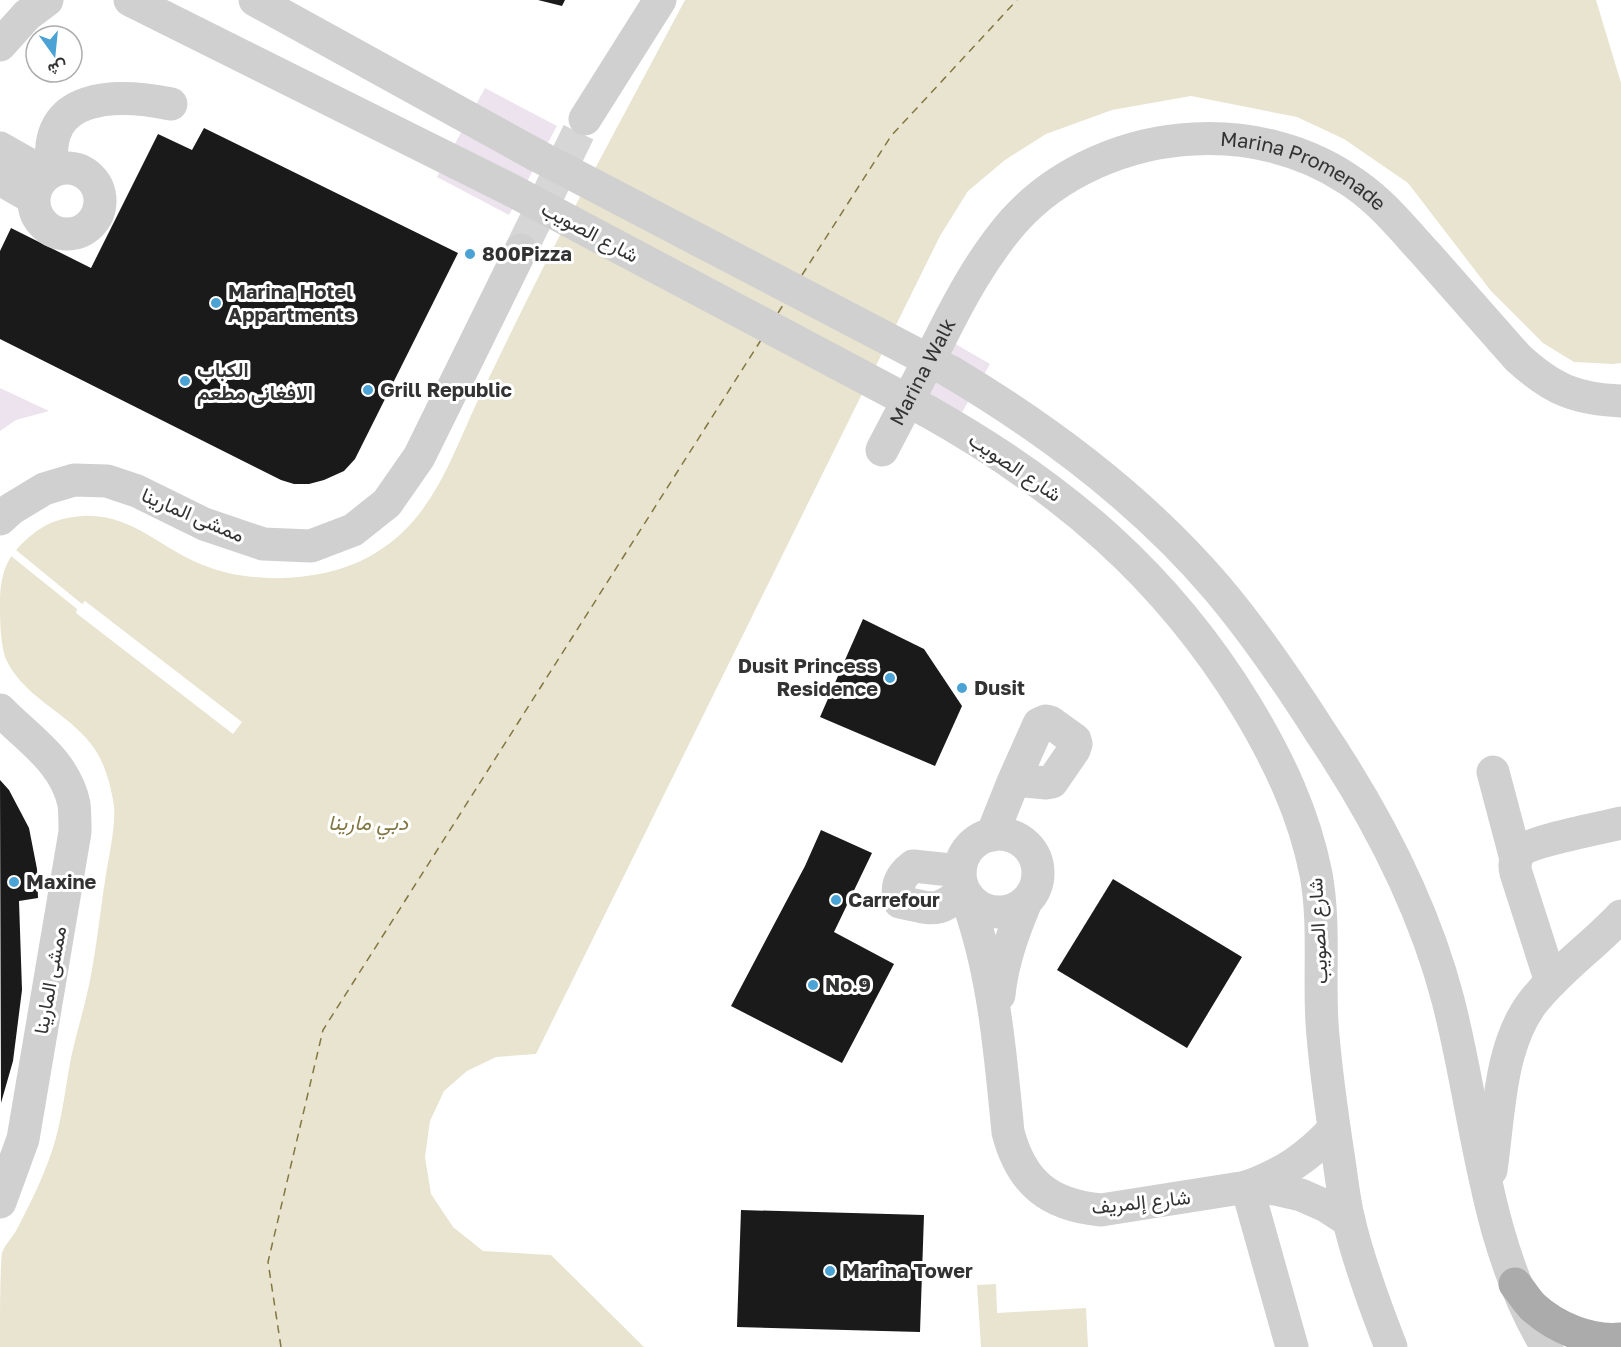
<svg xmlns="http://www.w3.org/2000/svg" width="1621" height="1347" viewBox="0 0 1621 1347" font-family="'Golos Text',Vazirmatn,sans-serif">
	<style>
		.green { fill: #ede3ee }
		.water { fill: #e9e4cf }
		.pier { fill: #fff }
		.lines { fill: none; stroke-linecap: round; stroke-linejoin: round }
		.ferry { stroke: #827742; stroke-width: 1.5; stroke-dasharray: 8 6; stroke-linecap: butt }
		.building { fill: #1a1a1a }
		.minor-tunnel { stroke: #d6d6d6; stroke-width: 33; stroke-dasharray: 33 16; stroke-linecap: butt }
		.minor { stroke: #d0d0d0; stroke-width: 33 }
		.major { stroke: #ababab; stroke-width: 33 }
		.minor-bridge { stroke: #d0d0d0; stroke-width: 33 }
		.poi-dot { fill: #4aa2d5; stroke: #fff; stroke-width: 2 }
		.labels { text-anchor: middle; stroke-width: 6; stroke-linejoin: round; paint-order: stroke }
		.street-label { font-size: 20px; fill: #333; stroke: #fff }
		.poi-label { font-size: 20px; font-weight: bold; fill: #333; stroke: #fff; text-anchor: start }
		.water-label { font-size: 21px; font-style: italic; fill: #827742; stroke: #fff }
	</style>
	<rect width="100%" height="100%" fill="#fff"/>
	<g class="green">
		<polygon points="485,88 557,126 509,215 437,177"/>
		<polygon points="945,338 990,364 946,440 901,415"/>
		<polygon points="0,388 49,411 16,420 0,431"/>
	</g>
	<g class="water">
		<path d="M685,0H1596L1621,83V363L1613,364L1574,362L1543,343L1491,291L1408,183L1344,139L1297,117L1191,96L1112,110L1046,134L1005,160L968,191L940,236L536,1054L496,1057L467,1071L444,1091L430,1121L425,1157L431,1194L453,1227L483,1251L551,1255L644,1347H0C0,1329 0,1265 2,1253C5,1244 13,1237 17,1229C30,1204 43,1178 52,1151C62,1121 65,1089 71,1058C77,1030 86,1003 91,975C97,944 100,912 105,881C108,860 116,826 114,806C111,785 104,760 91,744C66,711 22,697 5,657C0,639 0,620 0,601C0,582 4,563 17,549C35,530 48,521 73,517C127,508 157,547 203,565C254,586 330,582 377,552C435,516 452,454 480,396C502,351 524,305 547,260C592,173 639,87 685,0Z"/>
		<polygon points="996,1284 997,1313 1086,1308 1088,1347 981,1347 977,1285"/>
	</g>
	<polygon class="pier" points="16,550 82,604 85,601 242,722 233,734 76,613 77,609 11,556"/>
	<g class="lines">
		<g class="ferry">
			<polyline points="802,275 891,136 1017,0"/>
			<polyline points="778,313 785,302"/>
			<polyline points="281,1347 268,1262 323,1030 761,340"/>
		</g>
	</g>
	<g class="building">
		<polygon points="538,0 565,0 562,6"/>
		<polygon points="204,128 458,253 355,459 344,471 324,480 309,484 294,484 281,480 0,339 0,251 11,228 91,268 158,134 192,150"/>
		<polygon points="863,619 924,649 962,706 935,766 820,717"/>
		<polygon points="0,780 9,790 29,828 37,869 38,898 19,901 22,990 13,1061 1,1103"/>
		<polygon points="821,830 872,853 834,932 894,964 842,1063 731,1006 805,866"/>
		<polygon points="1113,879 1242,957 1187,1048 1057,970"/>
		<polygon points="741,1210 924,1215 920,1332 737,1327"/>
	</g>
	<g class="lines">
		<polyline class="minor-tunnel" points="521,250 585,119"/>
		<g class="minor">
			<polyline points="130,0 513,191"/>
			<polyline points="255,0 536,155"/>
			<polyline points="0,45 27,15 47,0"/>
			<polyline points="585,119 660,0"/>
			<polyline points="0,148 46,174"/>
			<circle cx="67" cy="201" r="33"/>
			<path d="M53,170C40,92 117,93 171,104"/>
			<polyline points="0,179 33,198"/>
			<path d="M951,372C1050,431 1142,500 1217,588C1256,634 1289,683 1321,733C1376,815 1423,904 1448,1000C1478,1116 1483,1242 1547,1347"/>
			<path d="M929,412C1062,487 1166,575 1246,706C1278,759 1304,813 1316,874C1325,923 1319,974 1322,1023C1325,1069 1332,1115 1339,1161C1342,1181 1344,1201 1349,1221C1359,1263 1375,1306 1391,1347"/>
			<path id="s1" d="M882,450C901,413 920,377 939,341C960,299 982,258 1013,222C1058,171 1128,142 1194,139C1247,136 1302,149 1346,178C1379,198 1402,228 1428,256C1458,290 1488,324 1518,358C1552,389 1575,399 1621,401"/>
			<polyline points="0,519 11,509 44,489 74,480 107,481 137,491 204,524 263,544 311,546 353,530 387,503 419,457 521,250"/>
			<path d="M0,710C28,739 65,761 74,804C75,813 75,823 75,832L23,1139L0,1202"/>
			<polyline points="1493,772 1516,859"/>
			<circle cx="999" cy="873" r="39"/>
			<polyline points="992,835 1014,780 1046,783 1052,782 1074,750 1076,744 1075,740 1050,722 1046,721 1039,724 1014,780"/>
			<path d="M960,871L913,866C900,876 895,886 900,902C935,909 935,914 964,891"/>
			<path d="M966,896C994,972 1000,1051 1008,1132C1021,1182 1048,1205 1101,1210L1247,1187L1275,1189L1301,1195L1326,1206L1349,1221"/>
			<path d="M1551,982L1516,873C1514,865 1515,857 1521,851C1532,841 1602,828 1621,823"/>
			<path d="M999,995C1002,963 1013,933 1025,904"/>
			<path d="M1491,1170C1499,1116 1499,1046 1533,1002C1558,970 1593,946 1621,916"/>
			<polyline points="1247,1187 1292,1347"/>
			<path d="M1247,1187C1284,1173 1307,1158 1334,1129"/>
		</g>
		<path class="major" d="M1515,1284C1521,1291 1526,1300 1533,1307C1556,1328 1590,1342 1621,1339"/>
		<g class="minor-bridge">
			<polyline points="536,155 951,372"/>
			<polyline points="513,191 929,412"/>
		</g>
	</g>
	<g class="poi-dot">
		<circle cx="470" cy="254" r="6"/>
		<circle cx="216" cy="303" r="6"/>
		<circle cx="185" cy="381" r="6"/>
		<circle cx="368" cy="390" r="6"/>
		<circle cx="890" cy="678" r="6"/>
		<circle cx="962" cy="688" r="6"/>
		<circle cx="14" cy="882" r="6"/>
		<circle cx="836" cy="900" r="6"/>
		<circle cx="813" cy="985" r="6"/>
		<circle cx="830" cy="1271" r="6"/>
	</g>
	<g class="labels">
		<g class="street-label">
			<text dy="7" stroke="none"><textPath href="#s1" startOffset="584">Marina Promenade</textPath></text>
			<text transform="translate(590 232) rotate(28)" y="7">شارع الصويب</text>
			<text dy="7" stroke="none"><textPath href="#s1" startOffset="88">Marina Walk</textPath></text>
			<text transform="translate(1015 467) rotate(34)" y="7">شارع الصويب</text>
			<text transform="translate(193 515) rotate(23)" y="7">ممشى المارينا</text>
			<text transform="translate(1318 931) rotate(-93)" y="7">شارع الصويب</text>
			<text transform="translate(50 980) rotate(-80)" y="7">ممشى المارينا</text>
			<text transform="translate(1141 1202) rotate(-6)" y="7">شارع إلمريف</text>
		</g>
		<g class="poi-label">
			<text x="482" y="261">800Pizza</text>
			<text x="228" y="299">Marina Hotel<tspan x="228" dy="23">Appartments</tspan></text>
			<text x="197" y="377">الكباب<tspan x="197" dy="23">الافغانی مطعم</tspan></text>
			<text x="380" y="397">Grill Republic</text>
			<text x="878" y="673" text-anchor="end">Dusit Princess<tspan x="878" dy="23">Residence</tspan></text>
			<text x="974" y="695">Dusit</text>
			<text x="26" y="889">Maxine</text>
			<text x="848" y="907">Carrefour</text>
			<text x="825" y="992">No.9</text>
			<text x="842" y="1278">Marina Tower</text>
		</g>
		<g class="water-label">
			<text x="368" y="830">دبي مارينا</text>
		</g>
	</g>
	<g transform="translate(54 54) rotate(165)"><circle r="28" fill="#ffffff" stroke="#adadad" stroke-width="1.5"/>
	<path d="M0-4.5L10 22L0 15L-10 22Z" fill="#4aa2d5"/>
	<text y="-9" font-size="16" font-weight="bold" text-anchor="middle" fill="#333333">ش</text>
	</g>
</svg>
